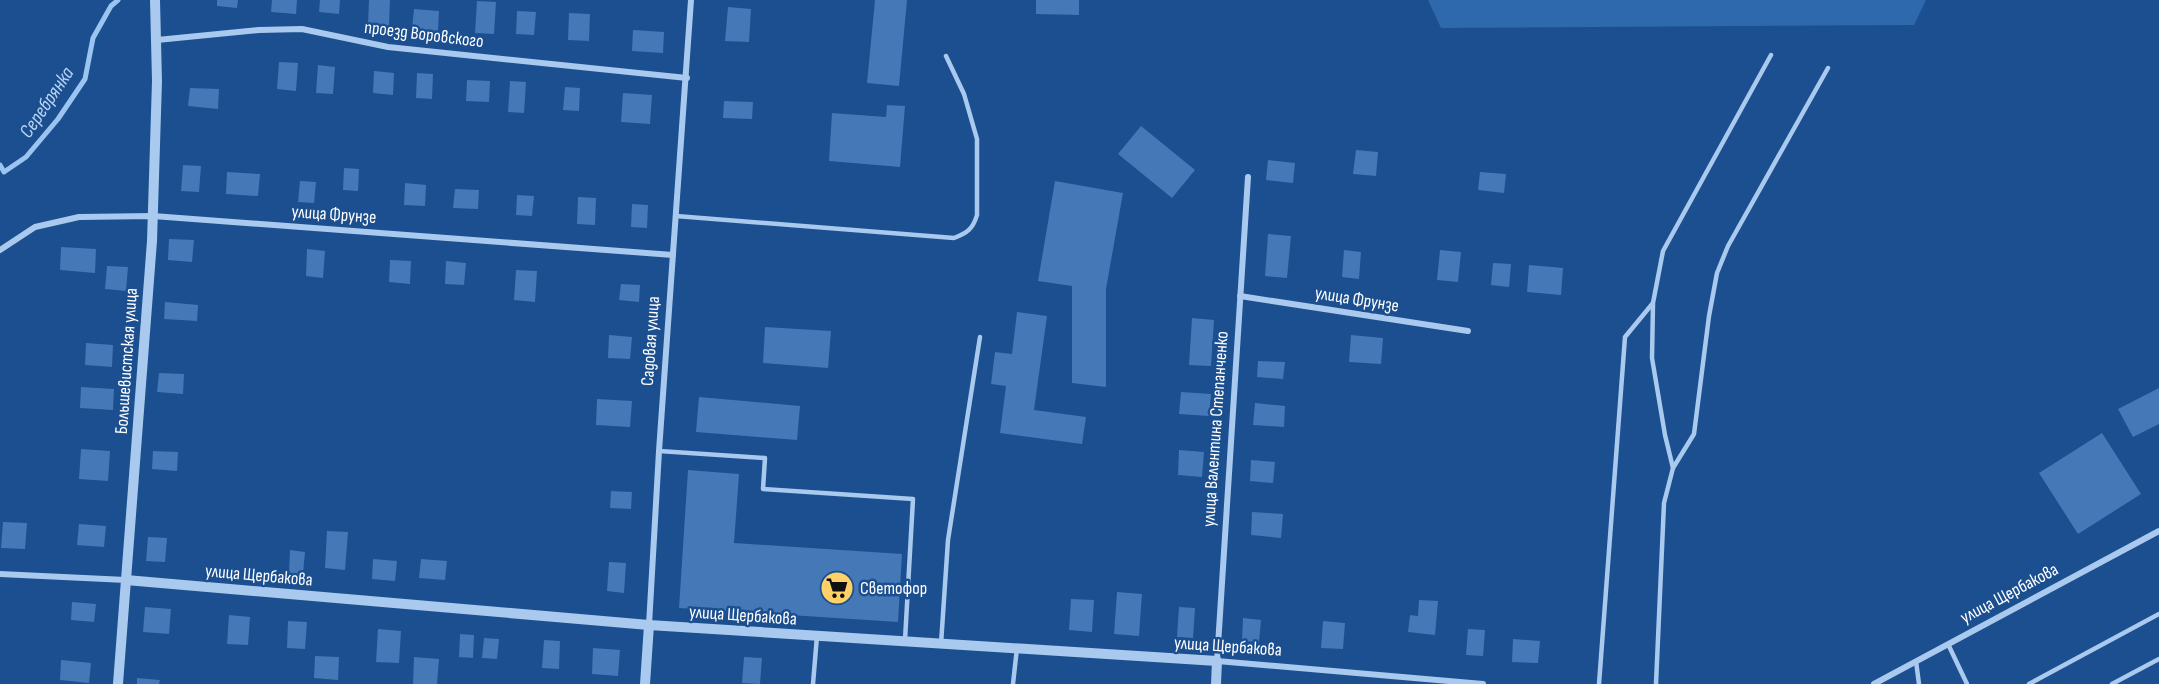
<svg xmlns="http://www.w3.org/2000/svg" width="2159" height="684" viewBox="0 0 2159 684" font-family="'Sofia Sans Condensed',sans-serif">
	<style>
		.green { fill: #2e69ad }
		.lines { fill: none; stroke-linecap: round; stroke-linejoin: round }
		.stream { stroke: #9cc4f0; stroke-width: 5 }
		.building { fill: #4478b7 }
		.service { stroke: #a9c9ee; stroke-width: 4.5 }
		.minor { stroke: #a9c9ee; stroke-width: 6 }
		.tertiary { stroke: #a9c9ee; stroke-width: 10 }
		.labels { text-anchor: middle; stroke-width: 5; stroke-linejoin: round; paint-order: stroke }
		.street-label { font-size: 18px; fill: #fff; stroke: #1b4f8f }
		.poi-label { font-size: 18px; fill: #fff; stroke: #1b4f8f; text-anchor: start }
		.water-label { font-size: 20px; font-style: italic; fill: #b5d3f5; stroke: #1b4f8f }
	</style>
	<rect width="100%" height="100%" fill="#1b4f8f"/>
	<polygon class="green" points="1428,0 1926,0 1914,25 1441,28"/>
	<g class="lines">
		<polyline class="stream" points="0,165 4,172 26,157 58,119 85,79 93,38 111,6 118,0"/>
	</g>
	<g class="building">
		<polygon points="217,0 238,0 237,8 217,6"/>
		<polygon points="272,0 297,0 296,14 271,12"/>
		<polygon points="320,0 340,0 339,14 319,12"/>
		<polygon points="369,0 390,0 389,26 368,24"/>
		<polygon points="875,0 907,0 899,86 867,83"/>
		<polygon points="1036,0 1079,0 1079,15 1036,14"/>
		<polygon points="477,1 496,2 494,34 475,33"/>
		<polygon points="728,7 751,9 749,42 725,41"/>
		<polygon points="414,9 439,11 438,31 412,29"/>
		<polygon points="517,11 536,12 534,35 516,34"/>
		<polygon points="569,13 590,14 589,41 568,40"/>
		<polygon points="633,30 664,32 663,53 632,51"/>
		<polygon points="279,62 298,63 296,91 277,89"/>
		<polygon points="318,65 335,67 333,94 316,93"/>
		<polygon points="374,71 394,73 393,95 373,93"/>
		<polygon points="417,73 433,74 432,99 416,98"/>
		<polygon points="467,80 490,81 489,102 466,101"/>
		<polygon points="510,81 526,82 524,113 508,112"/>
		<polygon points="565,87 580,88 579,111 563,110"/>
		<polygon points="190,88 219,89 218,109 188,106"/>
		<polygon points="623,93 652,95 650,124 621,122"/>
		<polygon points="724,101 753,102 752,119 723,118"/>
		<polygon points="887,105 905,106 900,167 829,161 832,113 886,117"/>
		<polygon points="1141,126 1195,170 1172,198 1118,154"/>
		<polygon points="1356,150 1378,152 1376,176 1353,174"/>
		<polygon points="1268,160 1295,163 1293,183 1266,180"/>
		<polygon points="183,165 201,166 199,192 181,191"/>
		<polygon points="344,168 359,169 358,191 343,190"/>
		<polygon points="227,172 260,174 258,196 226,194"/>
		<polygon points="1480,172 1506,174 1504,193 1478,190"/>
		<polygon points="300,181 316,182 314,203 298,202"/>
		<polygon points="1055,181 1123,193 1106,289 1106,387 1072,383 1072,286 1038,281"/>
		<polygon points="405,183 426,185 425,206 404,205"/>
		<polygon points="455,189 479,190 478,209 453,208"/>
		<polygon points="517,195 534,196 532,216 516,215"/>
		<polygon points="578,197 596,198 595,225 577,224"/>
		<polygon points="632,204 648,205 647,228 631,227"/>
		<polygon points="1268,234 1291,236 1287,278 1265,276"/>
		<polygon points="169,239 194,240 192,262 168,260"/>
		<polygon points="61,247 96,249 95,273 60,270"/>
		<polygon points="307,249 325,251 323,278 306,276"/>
		<polygon points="1344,250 1361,252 1359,279 1342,277"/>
		<polygon points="1440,250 1461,252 1458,282 1437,280"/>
		<polygon points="390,260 411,261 410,284 389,282"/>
		<polygon points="446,261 466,263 464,285 445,284"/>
		<polygon points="1493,263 1511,264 1509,287 1491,285"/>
		<polygon points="1529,265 1563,268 1561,295 1527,292"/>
		<polygon points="107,266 128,267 126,291 105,289"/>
		<polygon points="516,270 537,271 535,302 514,300"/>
		<polygon points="621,284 640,285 639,302 619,300"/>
		<polygon points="165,302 198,305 197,321 164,319"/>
		<polygon points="1017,312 1047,316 1034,410 1086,417 1082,444 1000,433 1006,386 991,384 995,352 1012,354"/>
		<polygon points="1192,318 1214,320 1211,366 1189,365"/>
		<polygon points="765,327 831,331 828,368 763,363"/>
		<polygon points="609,335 632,337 630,359 608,358"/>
		<polygon points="1351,335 1383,338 1381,364 1349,362"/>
		<polygon points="86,343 113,345 112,367 85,365"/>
		<polygon points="1258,361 1285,362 1283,379 1257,377"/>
		<polygon points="159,373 184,374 183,394 157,392"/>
		<polygon points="81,387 114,389 113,410 80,408"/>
		<polygon points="2159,388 2159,424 2133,437 2118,409"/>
		<polygon points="1181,392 1211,394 1209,416 1179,414"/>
		<polygon points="699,397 800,406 797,440 696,432"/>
		<polygon points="597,399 632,401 630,427 596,425"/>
		<polygon points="1255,403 1285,406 1284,427 1253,425"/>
		<polygon points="2102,433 2141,494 2078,534 2039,473"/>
		<polygon points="81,449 110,451 108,481 79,479"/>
		<polygon points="1179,450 1204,452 1202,477 1178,475"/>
		<polygon points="153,451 178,452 177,471 152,469"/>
		<polygon points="1251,460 1275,462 1273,483 1250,481"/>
		<polygon points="688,470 739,474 734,543 902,554 898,622 679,608"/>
		<polygon points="611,491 632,492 631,509 610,508"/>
		<polygon points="1252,512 1283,514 1281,538 1251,535"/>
		<polygon points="3,522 27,523 25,549 1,548"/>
		<polygon points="79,524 106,526 104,547 77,545"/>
		<polygon points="327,531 348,532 345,570 325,568"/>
		<polygon points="148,537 167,538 165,562 146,561"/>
		<polygon points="290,550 305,552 303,574 289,573"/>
		<polygon points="373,559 397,561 395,581 372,579"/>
		<polygon points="421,559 447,561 445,580 419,578"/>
		<polygon points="609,562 626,563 624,593 607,591"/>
		<polygon points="1117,592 1142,594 1139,636 1114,634"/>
		<polygon points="1071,599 1094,600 1092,632 1069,630"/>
		<polygon points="1419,600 1438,601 1435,635 1408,632 1410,615 1418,616"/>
		<polygon points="72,602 96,604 94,622 71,620"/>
		<polygon points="145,607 171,609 169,634 143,632"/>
		<polygon points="1179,607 1195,608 1193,638 1177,637"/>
		<polygon points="229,615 250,617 248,645 227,644"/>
		<polygon points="1243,618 1261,620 1259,642 1242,641"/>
		<polygon points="288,621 307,622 305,649 287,648"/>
		<polygon points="1323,621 1345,623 1343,649 1321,648"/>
		<polygon points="378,629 401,631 399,663 376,662"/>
		<polygon points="1468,629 1485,630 1483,656 1466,655"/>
		<polygon points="460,634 474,635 473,658 459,657"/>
		<polygon points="484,638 499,639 497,659 482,658"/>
		<polygon points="1513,639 1540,641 1538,663 1512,662"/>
		<polygon points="544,640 560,641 559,669 542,668"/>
		<polygon points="593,648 620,650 618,676 592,674"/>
		<polygon points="315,656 339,657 338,680 314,678"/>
		<polygon points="414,657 439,659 437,684 413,684"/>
		<polygon points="744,657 762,658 760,684 742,683"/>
		<polygon points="61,660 91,663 89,683 60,680"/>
		<polygon points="137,678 160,680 159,684 137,684"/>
	</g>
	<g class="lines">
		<g class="service">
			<path d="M676,216L954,238C967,233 973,229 977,215V139L964,94L946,56"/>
			<polyline points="1653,304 1652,358 1665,435 1673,468"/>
			<polyline points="659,451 765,458 763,489 913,499 905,640"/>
			<polyline points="941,644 948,540 980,337"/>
			<polyline points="1948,644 1967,684"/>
			<polyline points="1916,661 1919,684"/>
			<polyline points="813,684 817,636"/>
			<polyline points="1013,684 1017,648"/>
			<polyline points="1599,684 1625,337 1653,303 1663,251 1771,55"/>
			<polyline points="1656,684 1664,503 1673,468 1694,434 1709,316 1717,273 1728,246 1828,68"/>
			<polyline points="2029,684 2159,614"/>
			<polyline points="2112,684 2159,659"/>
		</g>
		<g class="minor">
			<polyline points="157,40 259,30 302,29 388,47 687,78"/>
			<polyline points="1248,177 1217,661 1483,684"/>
			<polyline points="0,250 35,227 79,217 153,216 673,255"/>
			<polyline points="1240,296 1468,331"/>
			<polyline points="0,574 126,580"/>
			<polyline points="649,625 659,451 691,0"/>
			<polyline points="1874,684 2159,531"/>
		</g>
		<g class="tertiary">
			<polyline points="126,580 649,625 1217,661 1216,684"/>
			<polyline points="118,684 152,241 157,81 155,0"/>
			<polyline points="645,684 649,625"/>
		</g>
	</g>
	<defs>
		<symbol id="supermarket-disc" viewBox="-11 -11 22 22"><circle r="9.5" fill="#ffd166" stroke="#1b4f8f"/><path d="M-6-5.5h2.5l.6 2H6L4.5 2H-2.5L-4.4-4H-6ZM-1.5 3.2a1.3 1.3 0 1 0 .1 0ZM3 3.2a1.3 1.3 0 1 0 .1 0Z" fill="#111"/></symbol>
	</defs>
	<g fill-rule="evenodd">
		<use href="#supermarket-disc" x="818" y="569" width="38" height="38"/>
	</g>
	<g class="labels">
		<g class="street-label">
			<text transform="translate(424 34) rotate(7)" y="6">проезд Воровского</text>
			<text transform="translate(334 214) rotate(4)" y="6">улица Фрунзе</text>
			<text transform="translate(1357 299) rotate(9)" y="6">улица Фрунзе</text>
			<text transform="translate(650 341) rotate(-86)" y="6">Садовая улица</text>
			<text transform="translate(126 361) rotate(-86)" y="6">Большевистская улица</text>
			<text transform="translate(1215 429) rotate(-86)" y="6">улица Валентина Степанченко</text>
			<text transform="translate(259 575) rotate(5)" y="6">улица Щербакова</text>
			<text transform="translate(2009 593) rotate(-28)" y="6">улица Щербакова</text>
			<text transform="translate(743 615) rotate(4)" y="6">улица Щербакова</text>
			<text transform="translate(1228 646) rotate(4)" y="6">улица Щербакова</text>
		</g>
		<g class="poi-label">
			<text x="860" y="594">Светофор</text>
		</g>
		<g class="water-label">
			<text transform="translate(46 102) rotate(-56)" y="7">Серебрянка</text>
		</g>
	</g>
</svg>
